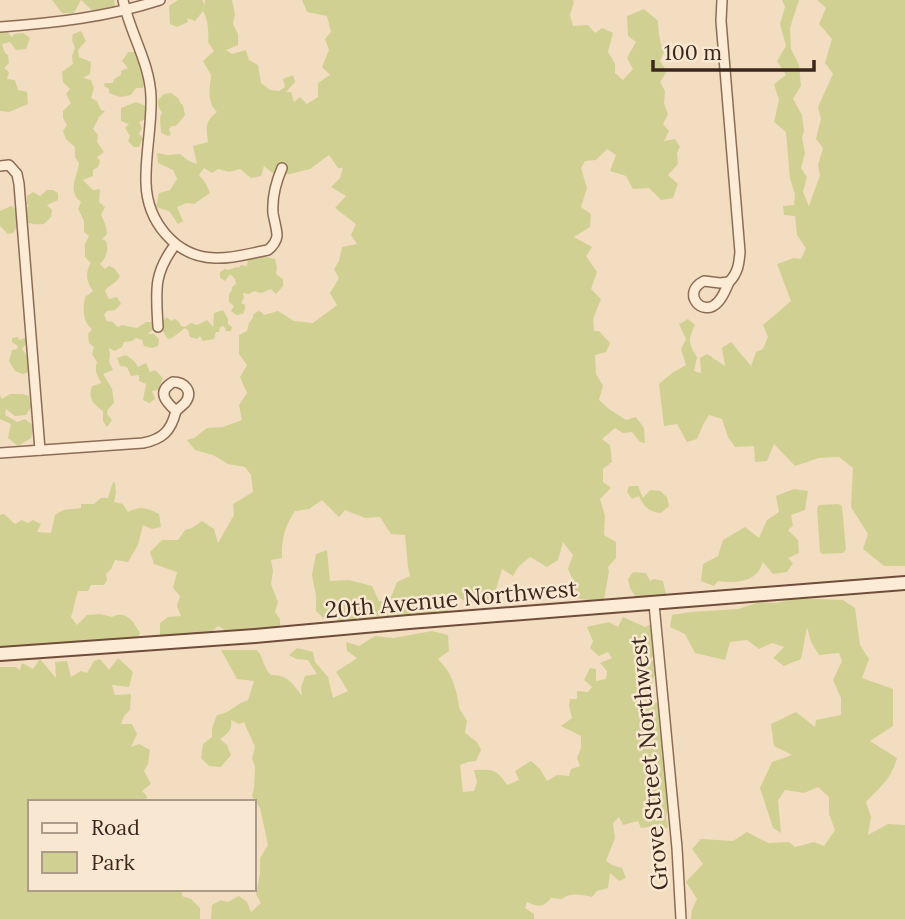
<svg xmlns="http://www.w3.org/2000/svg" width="905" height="919" viewBox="0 0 905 919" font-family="Lora,serif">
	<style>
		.green { fill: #d1d093 }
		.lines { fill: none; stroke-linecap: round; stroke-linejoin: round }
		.street-casing { stroke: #8d6c56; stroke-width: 12 }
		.secondary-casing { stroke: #6f4d3a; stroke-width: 16 }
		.street { stroke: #fcebd5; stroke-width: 9 }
		.secondary { stroke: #fcebd5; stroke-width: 12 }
		.labels { text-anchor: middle; stroke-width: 5; stroke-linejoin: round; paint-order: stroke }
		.street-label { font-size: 23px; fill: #3b271c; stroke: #f9e8d1 }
	</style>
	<rect width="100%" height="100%" fill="#f2ddc0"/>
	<g class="green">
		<polygon points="52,0 114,0 115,6 95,13 81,0 74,13 62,13"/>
		<path d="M178,0H202L205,5V0H232L235,14L233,24L238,34V45L226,50L232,54L246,50L249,60L258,65L261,83L270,90L279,91L285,87L283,79L293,75L295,82L286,92H291L294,102L300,97L307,104L318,97V83L330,75L322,67L329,50L325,39L331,32L327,16L307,12L302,0H573L574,2L570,15L573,26L588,25L595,33L602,28L613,33L608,52L615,64V73L623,80L633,69L627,58L636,42L628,36L627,16L644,9L658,21C658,30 660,44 664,52L660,61L667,71L660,82L665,91L664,103L668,114L663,124L669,131L664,141L675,139L680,147L677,153L678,164L668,175L678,184L673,198L661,200L649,188L633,189L626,176L610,171L616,155L607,149L596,160L585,161L581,168L587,188L581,207L591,214L590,227L574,237L592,247L586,256L597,272L591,289L601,299L593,319L594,331H599L610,343L606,352L595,355L596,374L603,386L599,400L609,409L626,420L636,417L644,428L645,443L640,442L632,432L623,433L615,428L602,439L610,445L612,462L603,469V482L611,488L600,499L605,516L604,535L616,542V558L608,567L609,571L604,600H588L569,597L562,584L574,582L568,569L573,555L563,542L558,560L547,567L530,557L519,566L513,576L502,569L493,600L468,603L453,594L452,606L443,615L366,629L345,620L339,622L329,610L324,619L316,611V596L312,575L316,554L327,550L330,581L349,580L372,586L379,601L389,602L397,582L410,576L408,567L405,535L391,534L380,517L365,518L345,510L339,517L322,500L309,509L295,511C285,525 281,541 282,558L271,560L273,571L271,584L278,602L275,612L280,619V627L270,639L232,634L218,626C208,636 202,638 188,633L173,640L160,636V623L168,617L181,616L177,606L180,596L173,588L177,572L154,564L150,552L162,540H178L185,530L192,528L202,521L214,529L218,543L234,515L233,504L253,492L251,475L245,467L228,464L213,455L195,450L187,440L194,438L207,428L223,427L242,420L239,405L247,393L240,377L247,365L239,354V335L247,331L249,323L253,318V315L258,311L261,312L264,315L278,311L294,321L313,323L337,305L330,293L339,278L334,269L339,261L342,247L357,244L351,235L356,224L335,208L346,196L331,187L340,178L343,168H338L329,155L310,169L290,174H274L264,166L261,176L251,178L240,169L229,172L218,169L212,173L204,168L199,175L205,182L210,193L194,204L187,203L177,207L183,221L178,224L169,211L156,207L159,193L170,190L177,179L173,170L158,163L157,153L168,155L180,154L189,161L197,164L193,146L208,142C206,127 205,121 217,112C206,101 210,89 211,75L203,61L214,51L208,42C209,32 208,19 203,11L195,21L187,18L188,22L177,27L170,24L169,6Z"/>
		<path d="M782,0H799L790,28L791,49L799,65L801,86L793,99L802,115L804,131L802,138L805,153L801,168L807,177L803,192L809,206L820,175L818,165L823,148L816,139L821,119L818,107L833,74L825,63L832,39L819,24L826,8L817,0H905V566H884L863,549L868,534L851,507L853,468L839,457L819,458L795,466L774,444L767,461L755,462L754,446L735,447L728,437L722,419L709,415L704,423L697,439L687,442L677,424L664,426L659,384L672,373L686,365L681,349L686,339L679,324L688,319L695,325C688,340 688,343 697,357L694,371L701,373L700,358L707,354L725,366L722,348L731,342L751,366L756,352L763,349L768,337L763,325L791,301L777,264L794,258L801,259L806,248L797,235L795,216L784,215L783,206L794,205L795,194L790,179L786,132L774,122L779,100L774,84L786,75L777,61L786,46L780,24L785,7Z"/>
		<polygon points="6,31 12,37 14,34 23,33 30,38 26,49 16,50 10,42 2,44 5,53 8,55 9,63 4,68 9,72 7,79 15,80 18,90 27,92 28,104 9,112 0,111 0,32"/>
		<path d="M81,31L86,41L78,50L79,57L91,62L90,74L83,78L91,80L94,88L91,98L97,101L101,110L105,111L99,117L93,129L98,135L97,142L104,152L97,157L100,161L98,167L93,170V176L83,180L93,190L100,189L99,202L105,207L101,215L106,226L107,234L102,239L106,241C109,250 106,258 100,264L105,269L109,266L114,268L120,276C116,284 108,285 105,291L109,299L117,297L121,304L115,310L107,311L104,315L107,321L113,322L118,327L122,325L137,328L146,322H152L153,329L148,334H154L159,339L158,346L152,348L144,346L142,340L136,338L132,341L124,342L122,347L115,351L109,348L110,355L109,362L113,370L103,374L112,389L114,403L108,409L107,414L112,420L107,427L103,421V411C92,403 88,398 92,386L102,383C97,376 94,371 97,362L92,354L94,347L89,343L88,334L92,329C82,322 83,308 85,297L93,291C86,282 85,272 91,263L85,257V244L89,236L84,232V221L78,209L81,202C67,192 77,177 79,163L75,157V147L66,139L63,131L67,125L63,118V111L71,103L66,94L70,89L63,82L62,72L73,64L72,56L75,48L72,40L73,34Z"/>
		<polygon points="128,52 136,52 144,57 139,67 147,75 143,88 136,88 131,95 120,97 109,93 109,89 104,86 105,83 113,83 114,79 121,75 121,71 128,68 122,61"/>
		<polygon points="171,93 179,99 180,103 183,105 185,115 176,126 172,126 169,129 171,134 168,136 161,133 160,117 162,113 158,106 158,100 164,94"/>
		<polygon points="136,102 146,106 148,118 139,122 142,128 139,134 143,138 139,147 134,147 128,141 130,136 125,128 129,124 121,121 121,108"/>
		<path d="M47,190H53L58,193V200L47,205L52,210L51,217L44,224C34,225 27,224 19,218L17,220V226L13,233L8,234L0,226V211L11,206C19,211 22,211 29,206L27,204V196L33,192L40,196Z"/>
		<polygon points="261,253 267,257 275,259 277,268 276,274 283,279 283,286 276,294 271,289 261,293 254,291 249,294 243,293 244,298 241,303 245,305 245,309 243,314 236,315 231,311 234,306 229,302 229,294 232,290 232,287 236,284 235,279 230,274 225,281 220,278 220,272 225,269 228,270 237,267 238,268 241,265 247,266 248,259 254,259"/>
		<polygon points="223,310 228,319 228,324 232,327 231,331 226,331 224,326 220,327 219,332 216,332 214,339 203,341 200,336 197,339 190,337 188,330 185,328 172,338 168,339 162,330 160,324 167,317 171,321 175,319 179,322 181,326 185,327 191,323 197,325 207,320 213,327 214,313"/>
		<polygon points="18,337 19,340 25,338 28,341 22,349 32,363 31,371 23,374 15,371 9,361 12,350 17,349 18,346 12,342 12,338"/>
		<polygon points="126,355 134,361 138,367 146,363 150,372 155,370 163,378 158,390 152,391 155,399 149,403 143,400 146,384 139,381 139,375 131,376 127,367 120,366 117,358"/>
		<polygon points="10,394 22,394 29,396 31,407 26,415 15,416 6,409 5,415 17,422 25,419 34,426 31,438 18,446 8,438 11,424 0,419 0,395 2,399"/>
		<path d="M113,482L115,483L116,493L114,502L123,504L128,512C141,505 147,508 159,514L161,527L152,529L143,525L138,545L128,562L115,560L111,569L106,574L107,580L104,585H91L88,591H78C75,600 74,608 71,617L77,625L87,615L100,614L112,617C126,610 133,621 140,633L133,649L62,646L42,644L34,648L26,646L0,658V515L4,514L15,524L22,520L28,523L33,520L41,524L37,532L51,533L55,515L63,510L81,508V504H94L101,498H108Z"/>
		<path d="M629,486H638L643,498L650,490L661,491L664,495L667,497L669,506L661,513C649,512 644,507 639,496L632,499L627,492Z"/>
		<path d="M794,489L808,491L805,510L791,515L793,526L788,530L798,540L799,553L788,558L793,563L787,572L773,574L763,562C761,566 760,570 757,573C748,583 730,583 718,581L714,586L701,581L703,564L718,556L723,540L745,527L759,538L767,520L779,512L776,496Z"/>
		<polygon points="838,504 842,506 846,550 843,553 822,554 820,552 817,508 819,505"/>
		<polygon points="633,572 646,573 650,581 654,579 663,581 666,594 657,603 641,605 630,588 628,579"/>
		<path d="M796,598L843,600L855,608L860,645L869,659L862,678L893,689V726L870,741L897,758C891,780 880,787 866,802L871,817L868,835L888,824L905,825V919H691L692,910L697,899L686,882L703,864L692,849L701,839L733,841L747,832L768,843L789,842L795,847L814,842L824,846L835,830L829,814V797L818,787L804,793L785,790L778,800L781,833L773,828L760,788L772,762L792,755L774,746L771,724L796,712L815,727L816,720L841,715V698L833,680L842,661L839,653L819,655L811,642L807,627L801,659L784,666L773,658L784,647L772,643L759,649L747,640L730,642L725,660L695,653L685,634L670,627L672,615L691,612L738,609L759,602L777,603Z"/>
		<path d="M623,617L645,627L651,624L654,633L651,635L656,653L650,660L658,662L651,688V700L659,704L671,716L663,726L667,772L666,787L669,795L666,818L668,827L659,832L656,826L641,828L638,821L623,825L619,817L613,823L615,838L606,861L612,865L622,868L626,878L619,881L610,873L608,888L597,891L592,897C581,895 571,892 562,899L551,898C543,908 538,907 527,902L525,908L534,914V919H211L212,905L221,900L228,902L239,896L247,902L251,912L261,903L256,894L260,874V858L268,845L260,808L252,796L254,788L255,767L252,758L255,747L244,722L239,724L231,720C233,730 227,734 220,739L227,745L231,755L221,767L209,766L201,758L203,744L212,737V728L217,715C233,712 233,705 248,700L254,681L237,679L221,650H257C264,658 263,668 271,675C288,675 292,683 302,696L301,687L305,676L317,674L308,660L296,659L289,655L297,648L313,652L315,662L328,677L333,698L348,691L336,672L357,658L347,651L346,642L359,646L375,636L394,638L432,631L448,635L449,651L438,659C452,673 456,687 459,706C460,712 465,716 467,721C467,722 465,732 465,733L477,742L481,750L476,761L468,762L460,765L463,792L474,791L477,782L474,770C493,769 497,769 507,785L519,780L515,771L531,761L540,769L547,781L557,775L569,776L571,769L580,766L577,758L581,748V736L561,726L572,718L569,706L570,699H577V691L588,692L592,687L584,680L590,668L596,669V681L606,679L607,671L600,663L612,658L608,652L599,656L590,648L593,641L587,627L609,622L618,627Z"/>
		<polygon points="118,658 133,672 129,687 112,685 115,695 131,694 130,710 124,716 121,724 132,724 137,734 131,747 139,744 150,750 148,764 144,771 151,784 142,791 147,796 146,802 30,802 30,889 182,889 182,896 191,899 200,908 200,919 0,919 0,667 16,667 20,670 22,663 33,669 40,659 56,678 55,662 67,661 71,677 81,671 87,673 94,661 100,659 109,670"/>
	</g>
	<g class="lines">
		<defs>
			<g id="street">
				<path d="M123,0C130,33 150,63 151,97C152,126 145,155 146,183C147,221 175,257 215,258C232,259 251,253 268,250C273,246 276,242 277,236C277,229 274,220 273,213C272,198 276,182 282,168"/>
				<path d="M722,0L721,21L740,252C739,264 738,273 729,282"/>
				<path d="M0,27C54,23 108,17 160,0"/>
				<polyline points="0,166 9,165 17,174 19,184 40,450"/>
				<path d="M704,281L720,283L729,282C726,289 723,297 718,302C703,319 680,293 704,281Z"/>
				<path d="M158,327C156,291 153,274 175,245"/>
				<path d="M173,382C184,382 194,391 185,403C185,403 176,411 176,411C166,402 156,392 173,382Z"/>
				<path d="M0,453L143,443C163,439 171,431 176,411"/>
				<polyline points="654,604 677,848 681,919"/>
			</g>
			<polyline id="secondary" points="0,654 255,636 409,622 905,583"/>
		</defs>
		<use href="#street" class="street-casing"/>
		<use href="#secondary" class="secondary-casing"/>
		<use href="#street" class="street"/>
		<use href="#secondary" class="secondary"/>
	</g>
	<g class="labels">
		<g class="street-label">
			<text transform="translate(451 599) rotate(-5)" y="8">20th Avenue Northwest</text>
			<text transform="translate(649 763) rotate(-95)" y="8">Grove Street Northwest</text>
		</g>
	</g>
	<rect x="28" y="800" width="228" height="91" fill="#f9e8d1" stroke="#ad9b89" stroke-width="2"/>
	<rect x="42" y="823" width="35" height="10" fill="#fcebd5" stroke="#ad9b89" stroke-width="2"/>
	<text x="91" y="835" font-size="21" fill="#3b271c">Road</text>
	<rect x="42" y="852" width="35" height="21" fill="#d1d093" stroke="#ad9b89" stroke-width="2"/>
	<text x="91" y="870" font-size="21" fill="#3b271c">Park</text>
	<path d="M653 60v10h161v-10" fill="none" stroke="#3b271c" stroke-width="3.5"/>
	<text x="664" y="60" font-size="21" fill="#3b271c" stroke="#f9e8d1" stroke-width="5" paint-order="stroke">100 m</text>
</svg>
